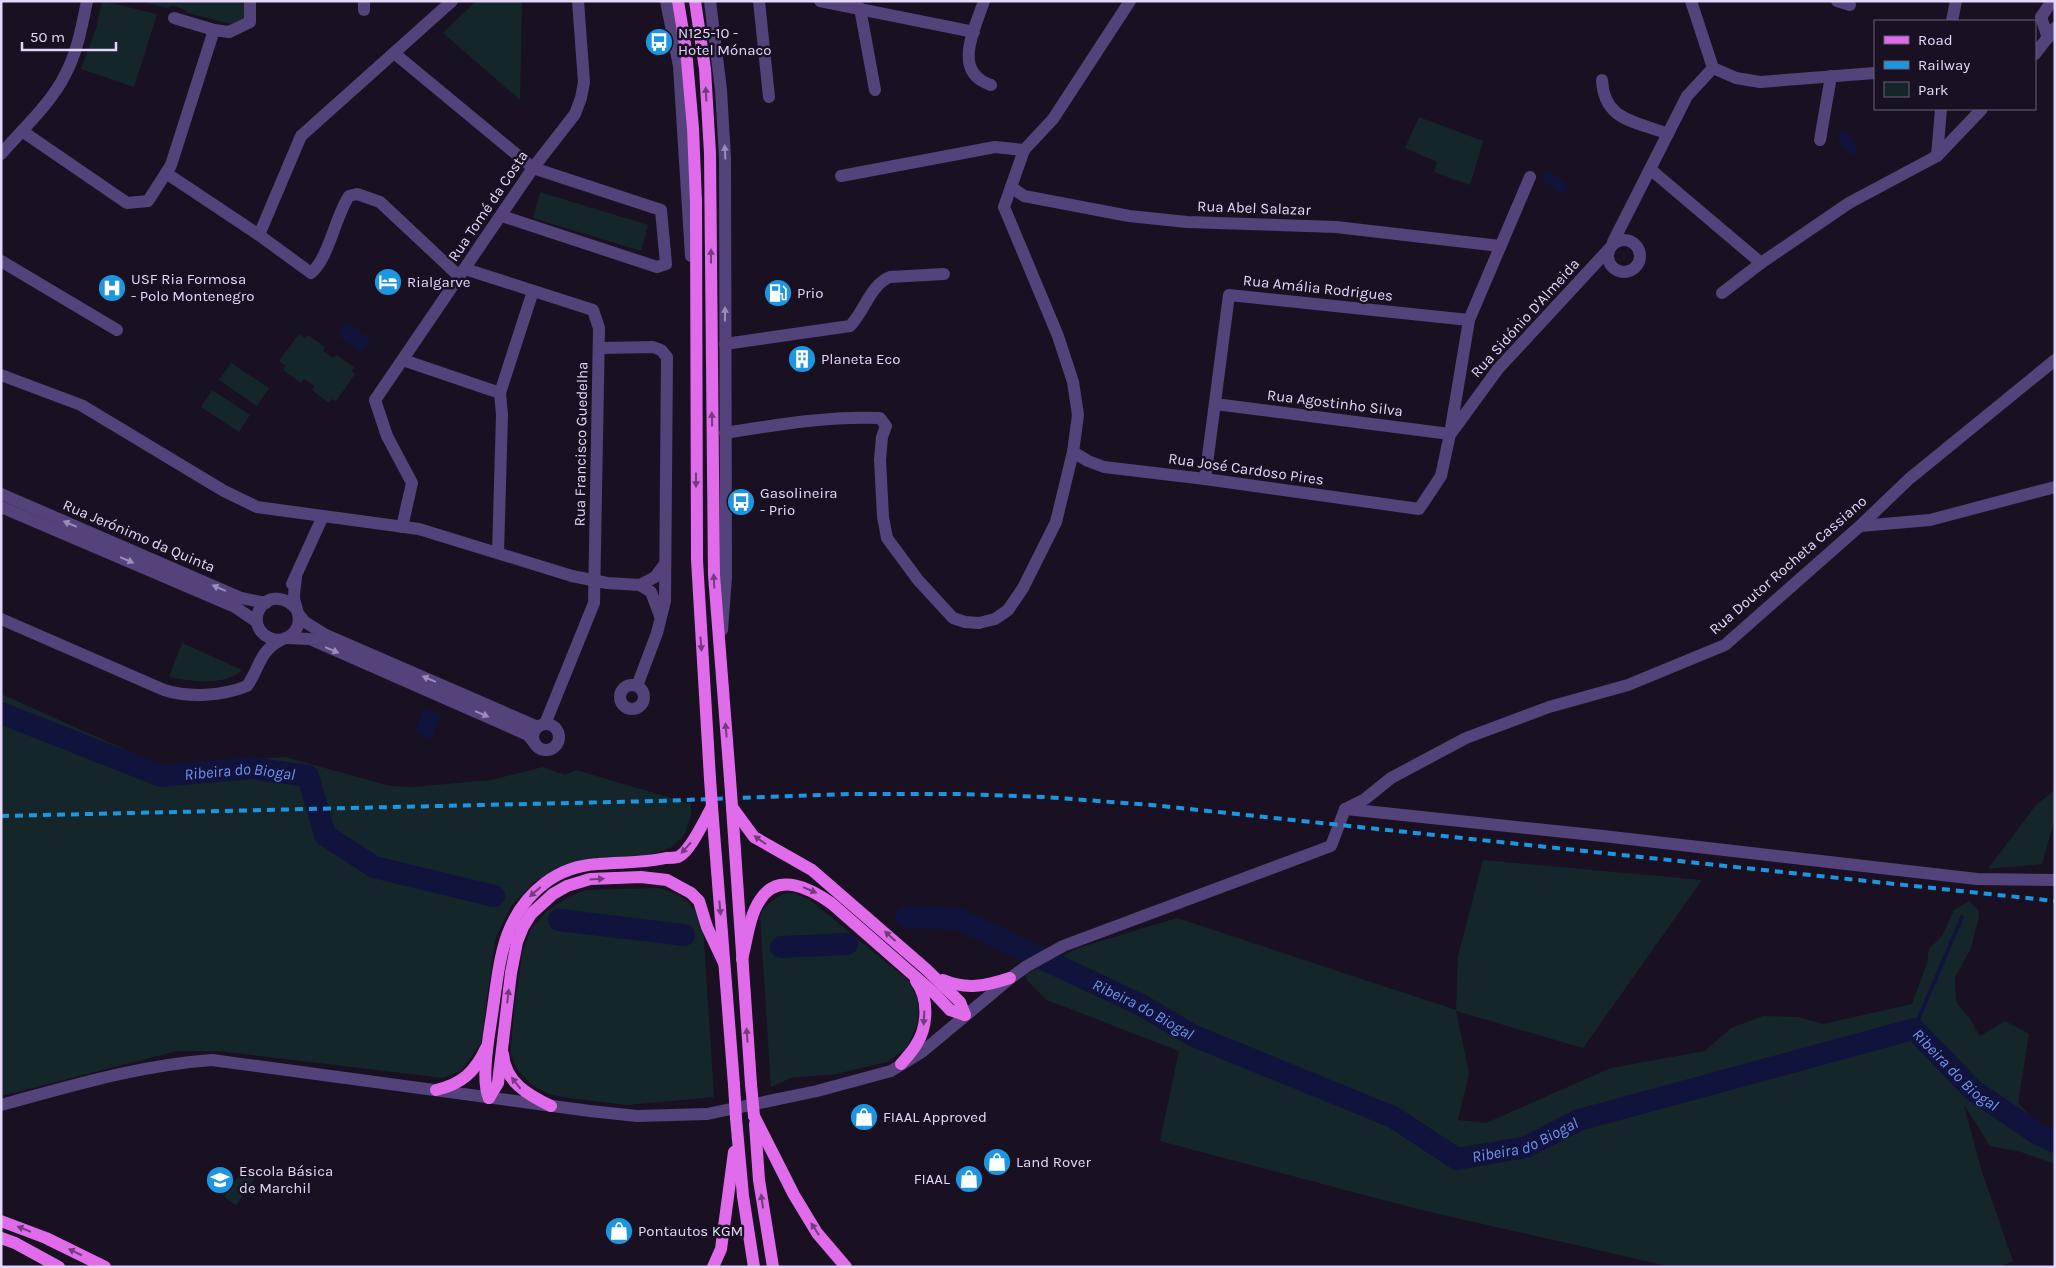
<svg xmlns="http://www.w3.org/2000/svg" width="2056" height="1268" viewBox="0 0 2056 1268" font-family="Karla,sans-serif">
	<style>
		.green { fill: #15262b }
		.water { fill: #10143c }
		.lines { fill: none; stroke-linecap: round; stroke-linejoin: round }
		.stream { stroke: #10143c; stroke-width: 4 }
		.river { stroke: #10143c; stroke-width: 22 }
		.minor { stroke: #54427b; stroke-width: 12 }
		.major { stroke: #e06cec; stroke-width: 12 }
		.rail { stroke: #1d96e1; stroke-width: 4; stroke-dasharray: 8 6; stroke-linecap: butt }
		.major-bridge { stroke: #e06cec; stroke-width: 12 }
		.oneway { fill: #733a7d }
		.oneway2 { fill: #9c8cba }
		.labels { text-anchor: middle; stroke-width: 5; stroke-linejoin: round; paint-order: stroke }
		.poi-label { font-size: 15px; fill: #e5d7fa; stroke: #191122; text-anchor: start }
		.street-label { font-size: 15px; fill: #e5d7fa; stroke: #191122 }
		.water-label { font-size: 16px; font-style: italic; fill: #7292ed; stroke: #191122 }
	</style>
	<rect width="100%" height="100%" fill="#191122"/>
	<g class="green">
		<polygon points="102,1 157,14 134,87 81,69 96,29"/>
		<polygon points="147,1 246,1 243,21 231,24 188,13 185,10 173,5 168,8 147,3"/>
		<polygon points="476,1 522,1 520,100 443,33"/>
		<polygon points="1419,117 1483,141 1470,185 1434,172 1437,162 1405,148"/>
		<polygon points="540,192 648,225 641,251 533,218"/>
		<polygon points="299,334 305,338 308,335 325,347 323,351 333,358 336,355 354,367 351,371 355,374 336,401 332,399 329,403 312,390 314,386 304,379 301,383 283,370 286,366 279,361"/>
		<polygon points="231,363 269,388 257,406 219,380"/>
		<polygon points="212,390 250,415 239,432 201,407"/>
		<path d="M182,643L242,670C223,687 192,681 169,677Z"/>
		<polygon points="1,694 162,766 285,757 390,786 413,787 491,780 543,767 565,775 576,770 691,804 691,816 685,834 672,847 643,857 593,858 557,868 533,883 511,906 495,940 481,1043 461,1071 443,1078 218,1051 177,1051 1,1096"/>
		<polygon points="2055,790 2055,818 2042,864 1988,869 2036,805"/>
		<polygon points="1483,860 1702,880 1583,1048 1456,1011 1469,1073 1458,1120 1486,1123 1611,1068 1705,1051 1731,1028 1763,1016 1797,1017 1824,1024 1912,1004 1927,963 1929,949 1942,936 1954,910 1969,901 1978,910 1979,916 1971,948 1955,977 1956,1002 1970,1019 1980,1036 2005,1021 2029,1034 2018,1103 2033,1119 2055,1130 2055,1164 2021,1152 1990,1146 1964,1105 1982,1172 2013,1261 1999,1267 1672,1267 1417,1209 1160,1141 1179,1051 1047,1000 1027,980 1025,975 1078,948 1177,918 1456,1010 1458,956"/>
		<path d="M659,888C684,895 693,903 703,926L714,1097L627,1105L568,1098L549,1094L532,1085L518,1071L510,1054L515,1002L523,950L531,929L547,911L566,898L586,890Z"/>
		<path d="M785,893H795L810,900L908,980L918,999V1023L906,1049L887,1062L836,1074L791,1078L771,1087L760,916C766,904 773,900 785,893Z"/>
		<polygon points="246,1165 258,1174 236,1205 224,1197"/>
	</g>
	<g class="water">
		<path d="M1842,131C1853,134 1855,142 1857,152L1855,154L1852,155L1839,144V133Z"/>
		<path d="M1550,173C1557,176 1565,180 1568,188L1561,194C1559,194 1543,181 1542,179L1544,174Z"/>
		<polygon points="347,322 371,340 361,353 338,336"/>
		<polygon points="424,708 441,715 431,739 415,732"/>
	</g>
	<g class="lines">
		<polyline class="stream" points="1914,1029 1962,917"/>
		<g class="river">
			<path id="s1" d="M1,713L161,776L251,768L308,776L325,835L374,867L494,896"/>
			<path id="s2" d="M906,917L958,919L1141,1005L1194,1036L1393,1117L1457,1159L1526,1147L1579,1120L1914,1029L1974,1091L2038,1134L2055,1142"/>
			<polyline points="559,920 684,935"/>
			<polyline points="781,947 847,944"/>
		</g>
		<g class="minor">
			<polyline points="364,1 364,10"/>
			<polyline points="666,1 679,66 691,256"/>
			<polyline points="710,1 721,90 725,158 726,577 722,630"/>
			<polyline points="759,1 769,97"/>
			<polyline points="820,1 974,32"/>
			<path d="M984,1C975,29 951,72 991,85"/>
			<polyline points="1691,1 1713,68 1736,78 1760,82 1875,73"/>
			<polyline points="1837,1 1850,5"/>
			<polyline points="860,8 875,90"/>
			<polyline points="174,18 214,30"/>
			<polyline points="1952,21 1956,1"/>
			<polyline points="2048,38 2041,17 2052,1"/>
			<polyline points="394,53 533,168 661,210 666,264 657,267 502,216"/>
			<polyline points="2035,54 2055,28"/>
			<path d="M1602,80C1604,121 1635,121 1668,134"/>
			<path d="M22,131L127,203L148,201L166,173L259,235L311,273C329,258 335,217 349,196L357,194L380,202L460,277"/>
			<polyline points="1820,140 1831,76"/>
			<path d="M1,154C21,131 52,102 65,75C77,53 82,26 87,1"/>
			<polyline points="1937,156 1941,109"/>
			<polyline points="1650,169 1761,263"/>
			<polyline points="166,173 171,165 214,30 229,32 250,22 250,1"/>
			<polyline points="841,176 995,147 1024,150 1053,119 1130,1"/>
			<polyline points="1011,187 1024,196 1129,216 1187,222 1336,227 1500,246"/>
			<polyline points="259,235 301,136 452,1"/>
			<circle cx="1624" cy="256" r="16"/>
			<polyline points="1613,242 1687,96 1713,68"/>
			<polyline points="1,261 117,330"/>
			<polyline points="465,269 593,310 599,328 594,603 545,724"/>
			<polyline points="1722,293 1761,263 1849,203 1937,156 1982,109"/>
			<path d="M725,344L850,326C865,311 870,285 890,277L944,274"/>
			<polyline points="599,348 653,347 661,350 667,357 665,601 657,633 637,686"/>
			<polyline points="403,360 500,393"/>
			<polyline points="1,375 81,405 224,491 257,507 419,529 572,576 607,583 640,585 651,592 660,616"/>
			<polyline points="1215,404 1450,434"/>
			<polyline points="1452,432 1498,369 1609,249"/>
			<path d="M725,433C776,425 827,416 880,418L886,426L882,437L880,460L883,517L887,538L918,580L953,618L965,622L979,623L995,619L1008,610L1023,588L1056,522L1073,452L1078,415L1073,382L1058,336L1004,207L1024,150"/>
			<polyline points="1073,452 1088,461 1104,467 1205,479 1419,509 1441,476 1450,434 1469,320 1530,177"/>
			<polyline points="1205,479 1229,295 1469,320"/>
			<polyline points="1,494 241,598 266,603"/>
			<polyline points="1,507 235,607 257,622"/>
			<polyline points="1860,526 1930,520 2055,487"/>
			<polyline points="402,527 412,483 387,436 375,400 533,168 575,114 581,98 584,82 578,1"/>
			<polyline points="498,553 502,415 500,393 533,291"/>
			<path d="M296,578C295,585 294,591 294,598C296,609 303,621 295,631C280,651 248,633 259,610C268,593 287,597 297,610"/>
			<polyline points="292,584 323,516"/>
			<polyline points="640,585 655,577 664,565"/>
			<polyline points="299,615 305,622 326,635 538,727"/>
			<path d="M1,619L164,690C189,698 222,696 247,686C260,668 258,652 281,640"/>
			<polyline points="286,638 310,639 519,731 528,735 536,745"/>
			<circle cx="632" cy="697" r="12"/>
			<circle cx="546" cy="737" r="13"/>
			<polyline points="1345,809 1365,799 1391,778 1466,738 1549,707 1628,685 1725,645 1860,526 1909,479 2055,360"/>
			<polyline points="1346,809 1603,836 1977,879 2055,880"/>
			<path d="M1,1105C71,1086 140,1065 212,1060L590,1111L637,1116L707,1114L817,1091L891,1071L922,1052L1013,976L1027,966L1063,946L1331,846L1345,809"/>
		</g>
		<g class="major">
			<polyline points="678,1 686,50 693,128 696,202 697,560 710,779"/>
			<polyline points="695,1 705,69 710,153 714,575 730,779"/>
			<polyline points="712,807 734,1085"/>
			<polyline points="732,807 754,837 812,870 926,969 960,1002 965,1015"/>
			<polyline points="732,807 751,1084"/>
			<path d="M742,959C747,941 749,916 760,900C778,871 811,889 831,903L935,994L950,1010L965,1015"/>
			<path d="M943,980C966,990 986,986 1010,978"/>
			<path d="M503,1054C505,1082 528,1095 551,1106"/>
			<path d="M901,1064C906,1058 912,1052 916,1045C928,1027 929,998 916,981"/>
			<path d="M436,1090C462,1084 475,1072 486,1048"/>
			<polyline points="489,1098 498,1083 511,973 517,942 523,927 531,914 553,894 567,886 590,879 641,877 667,880 691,893 699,901 707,927 724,963"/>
			<path d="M489,1098C480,1080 490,1030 493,1008C500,959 503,915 545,883C561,871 579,865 598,864C621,862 644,863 666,858C670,858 674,858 678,857C691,851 704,820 712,807"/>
			<polyline points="754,1116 794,1195 817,1233 846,1267"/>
			<polyline points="736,1118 743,1196 754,1267"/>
			<polyline points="755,1124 759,1180 773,1267"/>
			<polyline points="1,1221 46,1238 105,1267"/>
			<polyline points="1,1238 15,1243 59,1267"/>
			<polyline points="713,1267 721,1249 734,1152"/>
		</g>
		<polyline class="rail" points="1,816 657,801 849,794 958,794 1044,797 1152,805 2055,901"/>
		<g class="major-bridge">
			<polyline points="710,779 712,807"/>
			<polyline points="730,779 732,807"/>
			<polyline points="751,1084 754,1116"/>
			<polyline points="734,1085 736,1118"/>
		</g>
	</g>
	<defs><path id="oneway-solid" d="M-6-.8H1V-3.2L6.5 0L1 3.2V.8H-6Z" transform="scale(1.25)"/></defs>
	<g class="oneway">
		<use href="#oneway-solid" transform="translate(706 94) rotate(-93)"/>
		<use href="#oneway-solid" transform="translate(711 256) rotate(-90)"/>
		<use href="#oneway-solid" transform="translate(712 419) rotate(-91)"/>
		<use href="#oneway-solid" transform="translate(696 480) rotate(90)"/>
		<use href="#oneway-solid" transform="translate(714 581) rotate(-93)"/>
		<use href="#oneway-solid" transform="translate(701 644) rotate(86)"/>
		<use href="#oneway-solid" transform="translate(726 730) rotate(-95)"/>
		<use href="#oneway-solid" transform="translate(760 840) rotate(-145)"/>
		<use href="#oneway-solid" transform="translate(686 848) rotate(132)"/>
		<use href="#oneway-solid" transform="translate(597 879) rotate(-3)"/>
		<use href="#oneway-solid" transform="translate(810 890) rotate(23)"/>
		<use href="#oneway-solid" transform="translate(535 892) rotate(139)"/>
		<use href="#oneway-solid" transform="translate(720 908) rotate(85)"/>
		<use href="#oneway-solid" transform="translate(890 936) rotate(-138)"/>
		<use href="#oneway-solid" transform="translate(508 996) rotate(-83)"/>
		<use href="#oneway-solid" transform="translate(924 1018) rotate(93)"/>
		<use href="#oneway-solid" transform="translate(747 1035) rotate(-94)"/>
		<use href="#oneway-solid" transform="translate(516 1083) rotate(-128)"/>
		<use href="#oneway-solid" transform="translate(762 1201) rotate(-98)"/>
		<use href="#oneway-solid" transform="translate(24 1229) rotate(-158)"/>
		<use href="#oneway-solid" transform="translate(815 1229) rotate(-123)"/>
		<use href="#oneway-solid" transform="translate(75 1252) rotate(-154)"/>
	</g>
	<g class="oneway2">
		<use href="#oneway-solid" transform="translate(725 152) rotate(-93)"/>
		<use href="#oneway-solid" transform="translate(725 314) rotate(-90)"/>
		<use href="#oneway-solid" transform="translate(70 524) rotate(-157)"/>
		<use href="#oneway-solid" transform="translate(127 560) rotate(23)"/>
		<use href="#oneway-solid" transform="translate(219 588) rotate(-157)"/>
		<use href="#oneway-solid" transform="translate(332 650) rotate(23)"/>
		<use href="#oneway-solid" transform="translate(429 679) rotate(-157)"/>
		<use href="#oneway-solid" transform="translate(482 714) rotate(23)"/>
	</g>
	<defs>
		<symbol id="bus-disc" viewBox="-11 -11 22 22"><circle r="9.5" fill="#1d96e1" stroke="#191122"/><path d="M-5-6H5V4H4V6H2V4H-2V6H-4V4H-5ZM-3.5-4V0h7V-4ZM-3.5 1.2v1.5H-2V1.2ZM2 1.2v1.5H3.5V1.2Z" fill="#fff"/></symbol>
		<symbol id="hotel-disc" viewBox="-11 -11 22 22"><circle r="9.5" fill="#1d96e1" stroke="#191122"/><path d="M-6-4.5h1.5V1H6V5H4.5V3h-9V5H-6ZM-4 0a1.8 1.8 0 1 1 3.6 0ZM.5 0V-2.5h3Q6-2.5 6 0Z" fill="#fff"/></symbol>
		<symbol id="hospital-disc" viewBox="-11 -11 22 22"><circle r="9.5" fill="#1d96e1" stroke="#191122"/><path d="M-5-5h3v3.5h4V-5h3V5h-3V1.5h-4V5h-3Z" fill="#fff"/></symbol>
		<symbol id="fuel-disc" viewBox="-11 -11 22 22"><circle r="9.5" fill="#1d96e1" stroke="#191122"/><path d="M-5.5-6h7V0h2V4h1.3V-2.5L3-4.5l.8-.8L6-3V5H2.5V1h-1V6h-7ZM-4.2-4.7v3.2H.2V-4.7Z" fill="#fff"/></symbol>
		<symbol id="building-disc" viewBox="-11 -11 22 22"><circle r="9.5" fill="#1d96e1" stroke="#191122"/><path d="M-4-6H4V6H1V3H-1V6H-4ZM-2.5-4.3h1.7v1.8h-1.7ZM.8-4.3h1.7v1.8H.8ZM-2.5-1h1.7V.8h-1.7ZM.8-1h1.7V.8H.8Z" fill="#fff"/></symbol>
		<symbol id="shop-disc" viewBox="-11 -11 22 22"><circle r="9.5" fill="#1d96e1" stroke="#191122"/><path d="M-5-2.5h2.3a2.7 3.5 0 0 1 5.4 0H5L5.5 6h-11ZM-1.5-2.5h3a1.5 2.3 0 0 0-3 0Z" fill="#fff"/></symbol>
		<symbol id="school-disc" viewBox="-11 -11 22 22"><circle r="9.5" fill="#1d96e1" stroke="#191122"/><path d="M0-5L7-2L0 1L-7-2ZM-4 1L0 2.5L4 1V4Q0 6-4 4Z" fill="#fff"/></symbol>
	</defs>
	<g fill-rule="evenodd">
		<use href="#bus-disc" x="643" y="26" width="32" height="32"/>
		<use href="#hotel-disc" x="372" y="266" width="32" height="32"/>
		<use href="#hospital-disc" x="96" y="272" width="32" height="32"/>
		<use href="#fuel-disc" x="762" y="277" width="32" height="32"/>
		<use href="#building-disc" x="786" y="343" width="32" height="32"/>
		<use href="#bus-disc" x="725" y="486" width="32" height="32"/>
		<use href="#shop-disc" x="848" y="1101" width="32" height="32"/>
		<use href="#shop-disc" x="981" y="1146" width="32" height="32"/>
		<use href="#shop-disc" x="953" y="1163" width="32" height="32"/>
		<use href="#school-disc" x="204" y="1164" width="32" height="32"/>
		<use href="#shop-disc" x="603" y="1215" width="32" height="32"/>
	</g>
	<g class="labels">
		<g class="poi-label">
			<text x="678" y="38">N125-10 -<tspan x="678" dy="17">Hotel Mónaco</tspan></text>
			<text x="131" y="284">USF Ria Formosa<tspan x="131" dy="17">- Polo Montenegro</tspan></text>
			<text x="407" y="287">Rialgarve</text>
			<text x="797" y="298">Prio</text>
			<text x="821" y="364">Planeta Eco</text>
			<text x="760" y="498">Gasolineira<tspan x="760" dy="17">- Prio</tspan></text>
			<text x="883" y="1122">FIAAL Approved</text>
			<text x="1016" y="1167">Land Rover</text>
			<text x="239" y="1176">Escola Básica<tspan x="239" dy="17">de Marchil</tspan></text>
			<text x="950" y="1184" text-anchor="end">FIAAL</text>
			<text x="638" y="1236">Pontautos KGM</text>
		</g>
		<g class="street-label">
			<text transform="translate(488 206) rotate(-56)" y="5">Rua Tomé da Costa</text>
			<text transform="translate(1254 208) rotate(2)" y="5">Rua Abel Salazar</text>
			<text transform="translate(1318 288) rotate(6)" y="5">Rua Amália Rodrigues</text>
			<text transform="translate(1525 318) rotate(-48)" y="5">Rua Sidónio D'Almeida</text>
			<text transform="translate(1335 403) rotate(7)" y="5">Rua Agostinho Silva</text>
			<text transform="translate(581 444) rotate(-89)" y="5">Rua Francisco Guedelha</text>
			<text transform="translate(1246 469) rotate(8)" y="5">Rua José Cardoso Pires</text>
			<text transform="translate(139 536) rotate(23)" y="5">Rua Jerónimo da Quinta</text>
			<text transform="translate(1788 565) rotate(-41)" y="5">Rua Doutor Rocheta Cassiano</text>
		</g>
		<g class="water-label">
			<text dy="6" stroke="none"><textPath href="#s1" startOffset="251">Ribeira do Biogal</textPath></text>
			<text dy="6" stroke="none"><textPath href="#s2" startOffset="258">Ribeira do Biogal</textPath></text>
			<text dy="6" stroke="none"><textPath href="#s2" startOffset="1142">Ribeira do Biogal</textPath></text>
			<text dy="6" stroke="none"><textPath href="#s2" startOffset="678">Ribeira do Biogal</textPath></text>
		</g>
	</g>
	<rect width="2056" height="1268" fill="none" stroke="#e5d7fa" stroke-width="5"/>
	<rect x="1874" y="20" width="162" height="90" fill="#191122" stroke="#6b6078"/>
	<rect x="1884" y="36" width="25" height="8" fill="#e06cec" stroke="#6b6078"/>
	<text x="1918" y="45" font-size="15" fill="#e5d7fa">Road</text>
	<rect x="1884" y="61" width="25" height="8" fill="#1d96e1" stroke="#6b6078"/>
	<text x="1918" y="70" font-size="15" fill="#e5d7fa">Railway</text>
	<rect x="1884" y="82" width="25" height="15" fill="#15262b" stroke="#6b6078"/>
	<text x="1918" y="95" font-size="15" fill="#e5d7fa">Park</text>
	<path d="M22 42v8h94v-8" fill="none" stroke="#e5d7fa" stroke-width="2.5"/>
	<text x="30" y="42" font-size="15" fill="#e5d7fa" stroke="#191122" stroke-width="4" paint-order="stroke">50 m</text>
</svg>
